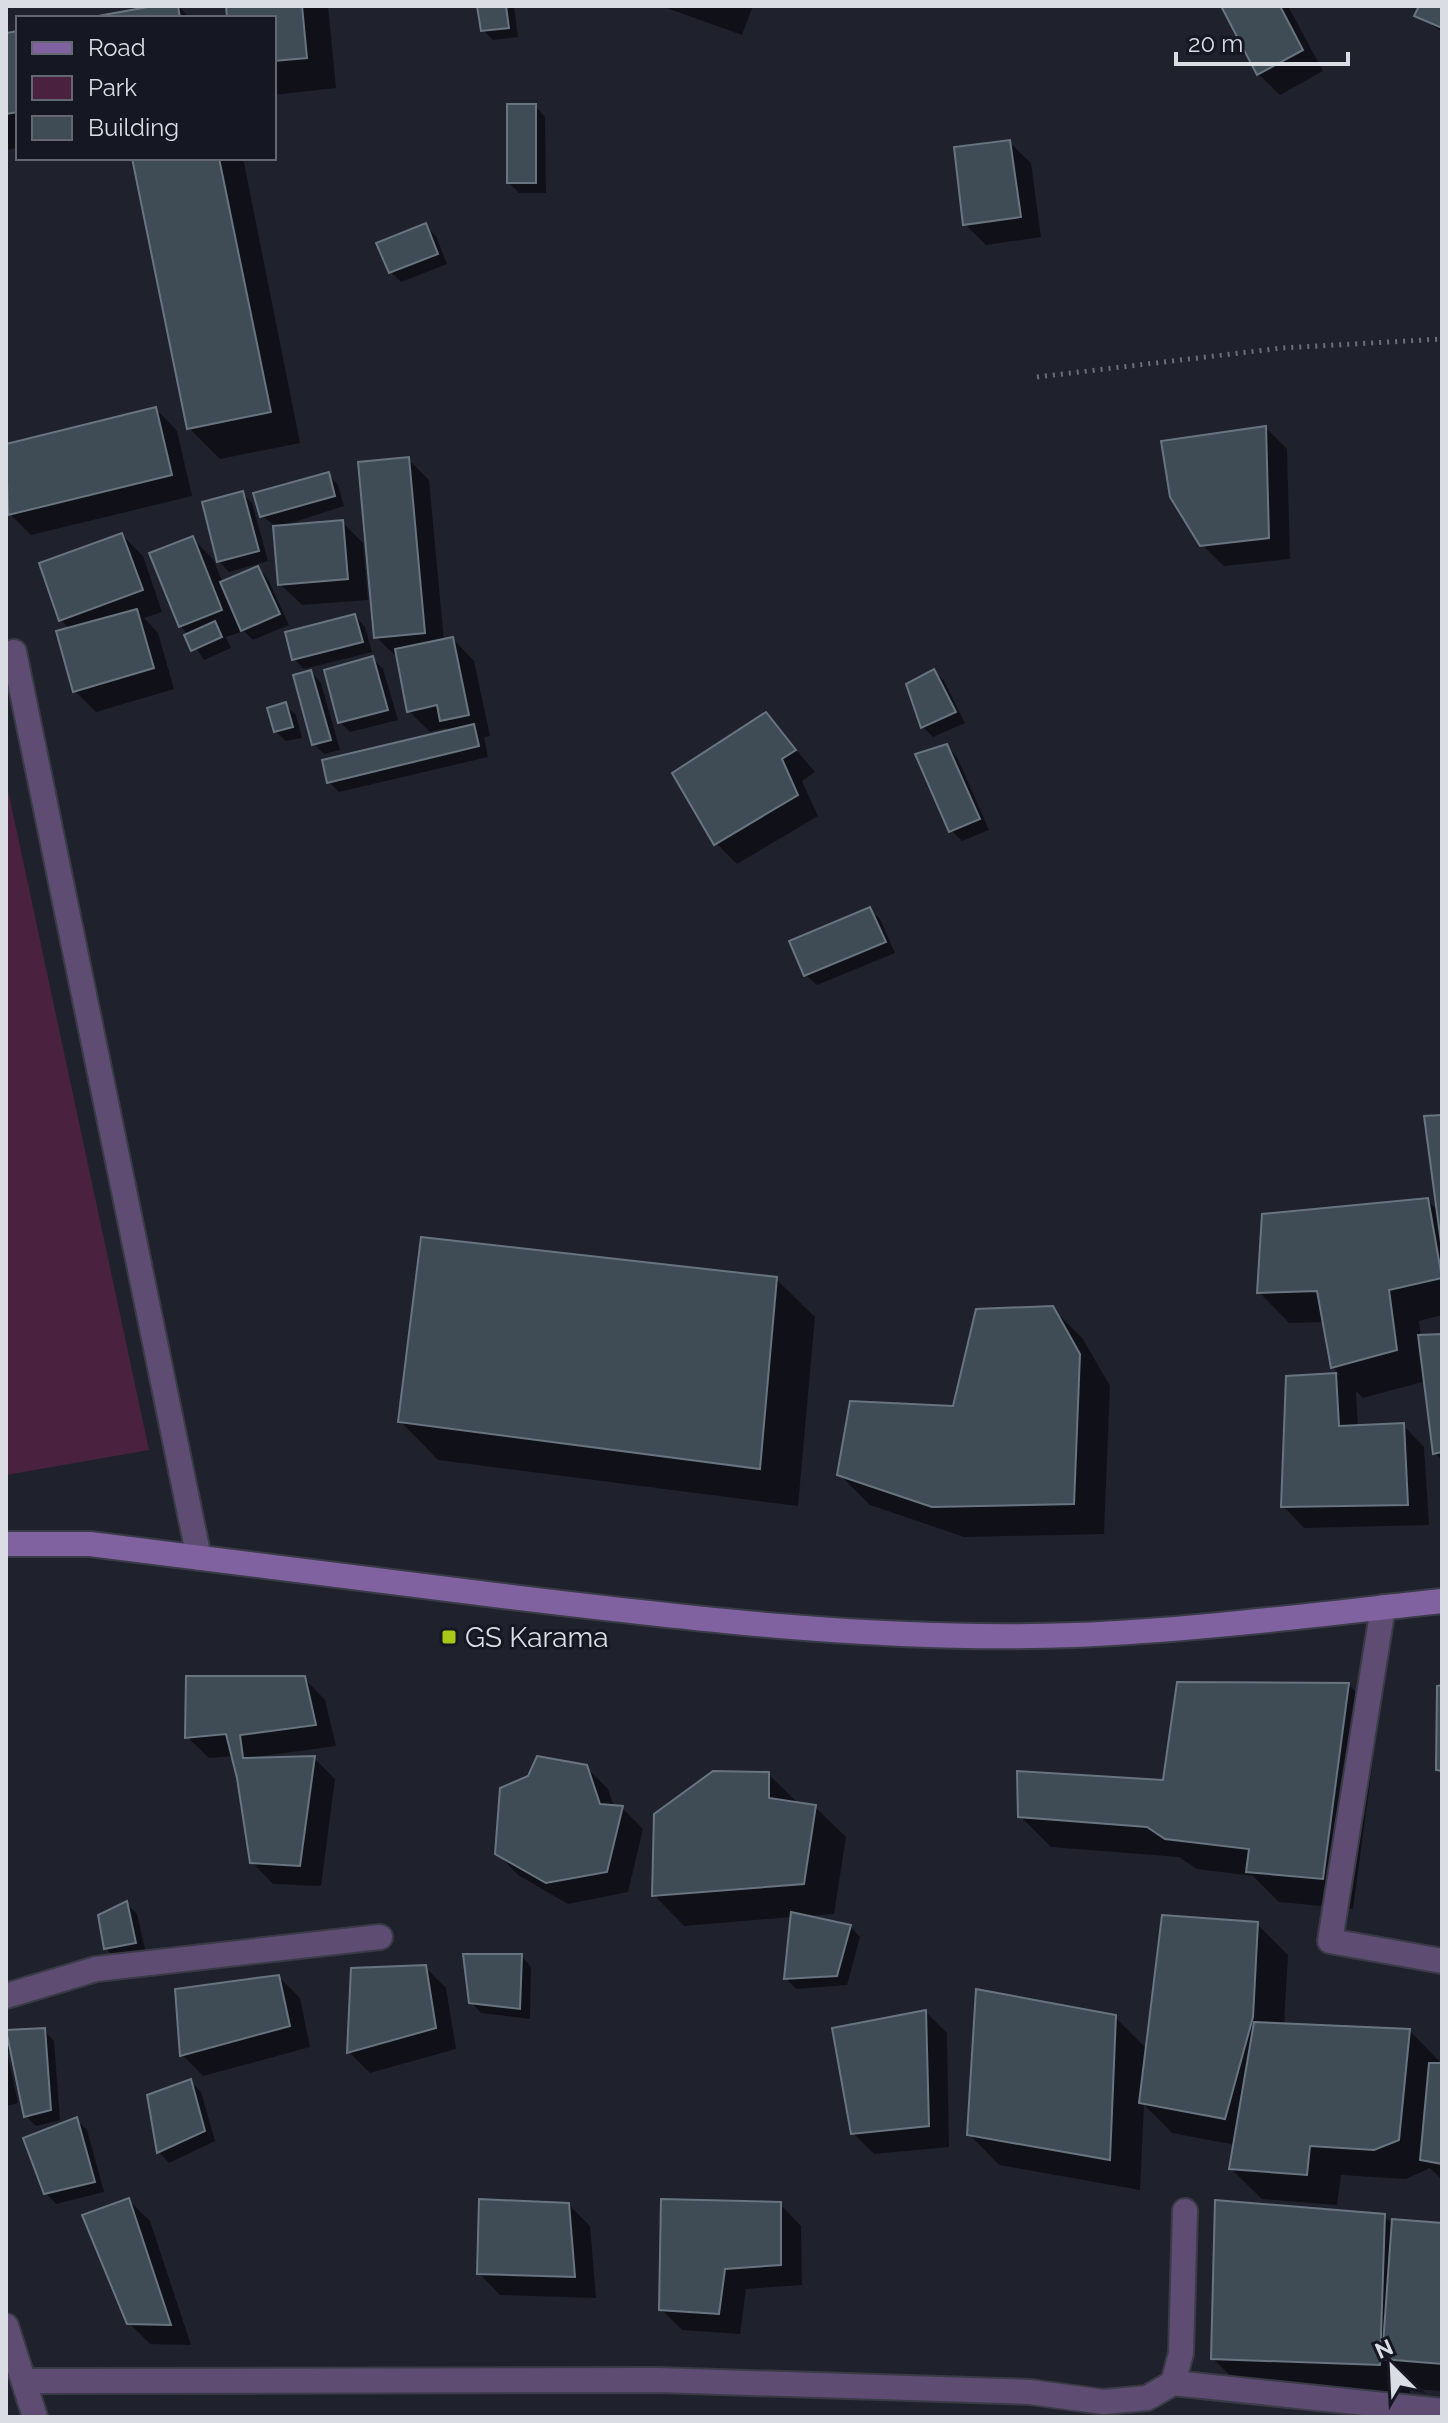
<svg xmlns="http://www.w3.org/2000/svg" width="1448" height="2423" viewBox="0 0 1448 2423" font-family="Raleway,sans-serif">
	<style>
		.green { fill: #4a2240 }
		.shadow { fill: #0007 }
		.building { fill: #3f4b55; stroke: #687580; stroke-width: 2 }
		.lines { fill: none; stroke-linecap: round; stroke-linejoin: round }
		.lane-casing { stroke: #393b47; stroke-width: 28 }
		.street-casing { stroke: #393b47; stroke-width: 28 }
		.secondary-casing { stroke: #393b47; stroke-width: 28 }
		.path { stroke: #6c6e78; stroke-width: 5; stroke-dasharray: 2 6; stroke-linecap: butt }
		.lane { stroke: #5f4c73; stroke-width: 24 }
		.street { stroke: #5f4c73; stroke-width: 24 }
		.secondary { stroke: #8162a1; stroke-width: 24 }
		.poi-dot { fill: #a9c719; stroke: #151823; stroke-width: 3 }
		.labels { text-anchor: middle; stroke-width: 6; stroke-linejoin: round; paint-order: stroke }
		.poi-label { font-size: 28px; fill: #dbdde5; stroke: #151823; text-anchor: start }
	</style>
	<rect width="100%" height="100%" fill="#1f212d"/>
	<polygon class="green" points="6,781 149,1450 6,1475"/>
	<g class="shadow">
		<polygon points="164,6 178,6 190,18 98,18"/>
		<polygon points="228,6 328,6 336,88 274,95 274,18 229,18"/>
		<polygon points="479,6 514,6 518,37 493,40 483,30"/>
		<polygon points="661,6 753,6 742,35"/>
		<polygon points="1223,6 1288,6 1323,71 1280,95 1258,74"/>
		<polygon points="1422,6 1442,6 1442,32 1417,15"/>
		<polygon points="18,33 18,148 6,150 6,35"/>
		<polygon points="535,106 545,117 546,193 519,193 509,183"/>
		<polygon points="1009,142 1031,163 1041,237 986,245 965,224"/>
		<polygon points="134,158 243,158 300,443 220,459 189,428"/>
		<polygon points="426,226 436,236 447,264 401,282 390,271"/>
		<polygon points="156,409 177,431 192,496 31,535 10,514 6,495 6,446"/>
		<polygon points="1266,428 1287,449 1290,559 1224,566 1202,545"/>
		<polygon points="408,459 429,480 444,641 453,639 474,661 490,736 484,737 488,757 339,792 329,782 447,732 446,728 430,732 409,711 398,658 376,637"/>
		<polygon points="328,474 338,485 344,506 276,528 342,522 363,543 368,600 302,605 280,584 275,526 262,516"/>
		<polygon points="242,493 252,503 268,561 229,572 219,561"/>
		<polygon points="122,535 143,556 162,612 144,618 158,633 174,689 96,712 75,691 70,629 61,620"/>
		<polygon points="192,538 213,559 223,583 258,568 268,579 289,625 253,640 244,631 226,637 231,648 204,660 181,626"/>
		<polygon points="355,616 365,627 372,652 304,669 294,659"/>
		<polygon points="372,658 383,669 398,720 350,732 340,722"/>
		<polygon points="934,671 944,681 965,723 933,737 923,727"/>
		<polygon points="311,672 321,683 340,750 324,754 314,744"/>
		<polygon points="285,705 296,715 302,738 286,741 275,731"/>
		<polygon points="766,715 815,772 802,781 818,816 737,864 716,843"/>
		<polygon points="947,746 957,757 989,830 962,841 951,830"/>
		<polygon points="869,909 880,919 895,953 817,985 806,975"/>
		<polygon points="1442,1117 1442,1315 1419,1321 1421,1337 1442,1336 1442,1460 1435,1453 1426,1381 1363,1398 1356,1391 1358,1427 1403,1425 1424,1447 1429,1525 1304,1528 1283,1506 1288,1378 1340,1375 1333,1367 1324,1322 1289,1323 1259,1292 1427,1200 1439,1212"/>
		<polygon points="776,1279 815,1317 798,1506 438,1460 400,1421"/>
		<polygon points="1052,1308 1083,1339 1110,1386 1104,1534 964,1537 870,1505 839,1474 954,1408"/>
		<polygon points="304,1678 325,1700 336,1746 255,1757 255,1760 314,1758 335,1779 321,1886 273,1884 252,1862 233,1756 209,1758 187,1737"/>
		<polygon points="1349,1685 1379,1715 1353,1909 1279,1902 1253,1876 1197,1869 1179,1857 1051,1847 1020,1816 1165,1782"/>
		<polygon points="586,1767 608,1789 614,1807 622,1808 643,1829 628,1892 568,1904 518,1875 497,1853"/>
		<polygon points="768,1774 799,1804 815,1807 846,1837 834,1914 806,1916 850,1926 860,1937 847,1985 796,1989 786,1978 792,1917 684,1926 654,1895"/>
		<polygon points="127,1904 137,1914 146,1953 116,1959 105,1948"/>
		<polygon points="1257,1924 1288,1955 1284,2025 1410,2031 1440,2062 1442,2180 1430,2168 1406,2179 1341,2175 1337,2205 1262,2199 1231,2169 1235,2145 1172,2133 1144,2105 1140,2190 999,2165 969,2134 1115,2017 1147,2049"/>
		<polygon points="521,1956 531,1967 530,2019 481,2013 471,2002"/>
		<polygon points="425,1967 446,1988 456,2049 370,2073 349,2052"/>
		<polygon points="279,1977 300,1998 310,2047 203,2076 182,2055"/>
		<polygon points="926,2012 947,2033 949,2147 874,2154 853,2133"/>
		<polygon points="44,2030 54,2041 60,2120 36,2126 26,2116 11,2052 7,2052 18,2103 6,2106 6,2032"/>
		<polygon points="190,2081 201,2092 215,2141 169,2163 159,2152 149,2097"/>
		<polygon points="76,2120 87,2130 104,2192 56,2204 46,2193"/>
		<polygon points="129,2200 150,2221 191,2345 150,2344 129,2323"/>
		<polygon points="780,2204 801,2226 802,2285 746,2289 740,2334 682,2330 661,2309"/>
		<polygon points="569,2205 590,2226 596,2298 500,2295 479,2273"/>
		<polygon points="1384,2216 1394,2226 1442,2225 1442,2391 1414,2389 1410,2385 1410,2394 1244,2389 1213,2359"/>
	</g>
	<g class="building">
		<polygon points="153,6 178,6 180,18 87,18"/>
		<polygon points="226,6 302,6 307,58 274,61 274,18 227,18"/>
		<polygon points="477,6 506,6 509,28 481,31"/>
		<polygon points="1221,6 1280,6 1303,50 1257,75"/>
		<polygon points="1419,6 1442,6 1442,28 1414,16"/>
		<polygon points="18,31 18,112 6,114 6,33"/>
		<rect x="507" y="104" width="29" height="79"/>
		<polygon points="1010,140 1021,217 963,225 954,147"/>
		<polygon points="132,158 219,158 271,412 187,429"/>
		<polygon points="426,223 438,254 389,273 376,243"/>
		<polygon points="156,407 172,475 8,515 6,444"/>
		<polygon points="1266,426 1269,538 1200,546 1170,497 1161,441"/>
		<polygon points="409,457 425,633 374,638 358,462"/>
		<polygon points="329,472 335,496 260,517 253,493"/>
		<polygon points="243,491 259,551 217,562 202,502"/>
		<polygon points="343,520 348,579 278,585 273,526"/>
		<polygon points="122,533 143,590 59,621 39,563"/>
		<polygon points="193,536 222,610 179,627 149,553"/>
		<polygon points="258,566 280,614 241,631 220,582"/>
		<polygon points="137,609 154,668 73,692 56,631"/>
		<polygon points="355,614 363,642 292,660 285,632"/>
		<polygon points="215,621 222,637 191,651 184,635"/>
		<polygon points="453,637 469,715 440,721 437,705 407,712 395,649"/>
		<polygon points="373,656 388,710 338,723 324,670"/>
		<polygon points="934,669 956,712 921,728 906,684"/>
		<polygon points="311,670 331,740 312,745 293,675"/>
		<polygon points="286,702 293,727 274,732 267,708"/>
		<polygon points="766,712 796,750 782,759 798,795 714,845 672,773"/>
		<polygon points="474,724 479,746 327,783 322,760"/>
		<polygon points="947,744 980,819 949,832 915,754"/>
		<polygon points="870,907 886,942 804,976 789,941"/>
		<polygon points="1442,1115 1442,1250 1424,1116"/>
		<polygon points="1428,1198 1442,1278 1389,1290 1397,1350 1331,1368 1317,1291 1257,1293 1262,1214"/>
		<polygon points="421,1237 777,1277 760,1469 398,1422"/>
		<polygon points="1053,1306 1080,1354 1074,1504 932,1507 837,1475 850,1401 953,1406 976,1309"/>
		<polygon points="1442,1334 1442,1452 1433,1454 1418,1335"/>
		<polygon points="1336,1373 1339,1426 1404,1423 1408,1505 1281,1507 1286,1376"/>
		<polygon points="186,1676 305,1676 316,1725 240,1735 243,1758 315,1756 300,1866 250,1863 237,1778 226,1734 185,1738"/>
		<polygon points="1177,1682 1349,1683 1323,1879 1246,1872 1249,1849 1165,1839 1147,1827 1018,1817 1017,1771 1163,1780"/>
		<polygon points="1442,1685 1442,1771 1436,1770 1437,1686"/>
		<polygon points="537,1756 587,1765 600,1804 623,1806 607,1872 546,1883 495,1854 500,1788 528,1776"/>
		<polygon points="713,1771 769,1772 769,1798 816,1805 804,1884 652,1896 654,1814"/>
		<polygon points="127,1901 136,1943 104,1949 98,1915"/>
		<polygon points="791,1912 851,1925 837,1976 784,1979"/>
		<polygon points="1162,1915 1258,1922 1253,2017 1225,2119 1139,2103"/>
		<polygon points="463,1954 522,1954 520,2009 469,2003"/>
		<polygon points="426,1965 436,2028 347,2053 351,1968"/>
		<polygon points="279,1975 290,2026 180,2056 175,1989"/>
		<polygon points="976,1989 1116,2015 1110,2160 967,2135"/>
		<polygon points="926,2010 929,2126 851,2134 832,2028"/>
		<polygon points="1254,2022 1410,2029 1399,2140 1374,2150 1310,2146 1307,2175 1229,2169"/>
		<polygon points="45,2028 51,2110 24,2117 6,2030"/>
		<polygon points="1429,2063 1442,2063 1442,2164 1420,2160"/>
		<polygon points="191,2079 205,2131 157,2153 147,2095"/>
		<polygon points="77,2117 95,2182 44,2194 23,2138"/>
		<polygon points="129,2198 171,2325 127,2324 82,2215"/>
		<polygon points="479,2199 569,2203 575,2277 477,2274"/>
		<polygon points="661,2199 781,2202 781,2265 725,2269 719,2314 659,2310"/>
		<polygon points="1215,2200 1385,2214 1380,2365 1211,2359"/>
		<polygon points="1392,2219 1442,2223 1442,2364 1382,2359"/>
	</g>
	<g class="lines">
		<defs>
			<polyline id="lane" points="14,652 199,1558"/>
			<g id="street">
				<polyline points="1383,1607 1330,1941 1442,1961"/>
				<polyline points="6,1996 96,1969 380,1937"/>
				<polyline points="6,2326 35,2417"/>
				<polyline points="24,2381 658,2380 1030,2392 1104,2402 1147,2398 1173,2383 1181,2353 1185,2211"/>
				<polyline points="1173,2383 1442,2411"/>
			</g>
			<path id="secondary" d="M6,1544H90C227,1562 365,1578 503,1596C692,1619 885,1642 1075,1635C1198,1630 1320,1614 1442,1601"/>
		</defs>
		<use href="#lane" class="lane-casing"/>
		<use href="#street" class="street-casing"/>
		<use href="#secondary" class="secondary-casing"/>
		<polyline class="path" points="1037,377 1282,348 1442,339"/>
		<use href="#lane" class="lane"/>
		<use href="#street" class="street"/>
		<use href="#secondary" class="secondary"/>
	</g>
	<rect class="poi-dot" x="441" y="1629" width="16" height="16" rx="4"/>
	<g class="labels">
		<g class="poi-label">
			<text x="465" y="1647">GS Karama</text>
		</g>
	</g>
	<rect width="1448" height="2423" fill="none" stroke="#dbdde5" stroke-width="16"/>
	<rect x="16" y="16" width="260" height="144" fill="#151823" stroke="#646771" stroke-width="2"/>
	<rect x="32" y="42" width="40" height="12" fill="#8162a1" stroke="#646771" stroke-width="2"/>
	<text x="88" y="56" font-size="24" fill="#dbdde5">Road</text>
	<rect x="32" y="76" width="40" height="24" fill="#4a2240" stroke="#646771" stroke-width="2"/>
	<text x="88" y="96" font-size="24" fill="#dbdde5">Park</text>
	<rect x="32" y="116" width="40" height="24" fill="#3f4b55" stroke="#646771" stroke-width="2"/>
	<text x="88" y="136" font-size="24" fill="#dbdde5">Building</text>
	<g transform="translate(1392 2367) rotate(336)" stroke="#151823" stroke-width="6" paint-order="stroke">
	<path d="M0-6L14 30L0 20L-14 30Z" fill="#dbdde5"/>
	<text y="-12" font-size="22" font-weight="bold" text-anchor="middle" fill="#dbdde5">N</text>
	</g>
	<path d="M1176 52v12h172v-12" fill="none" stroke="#dbdde5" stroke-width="4"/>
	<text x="1188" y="52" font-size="24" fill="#dbdde5" stroke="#151823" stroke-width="6" paint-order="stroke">20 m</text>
</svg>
